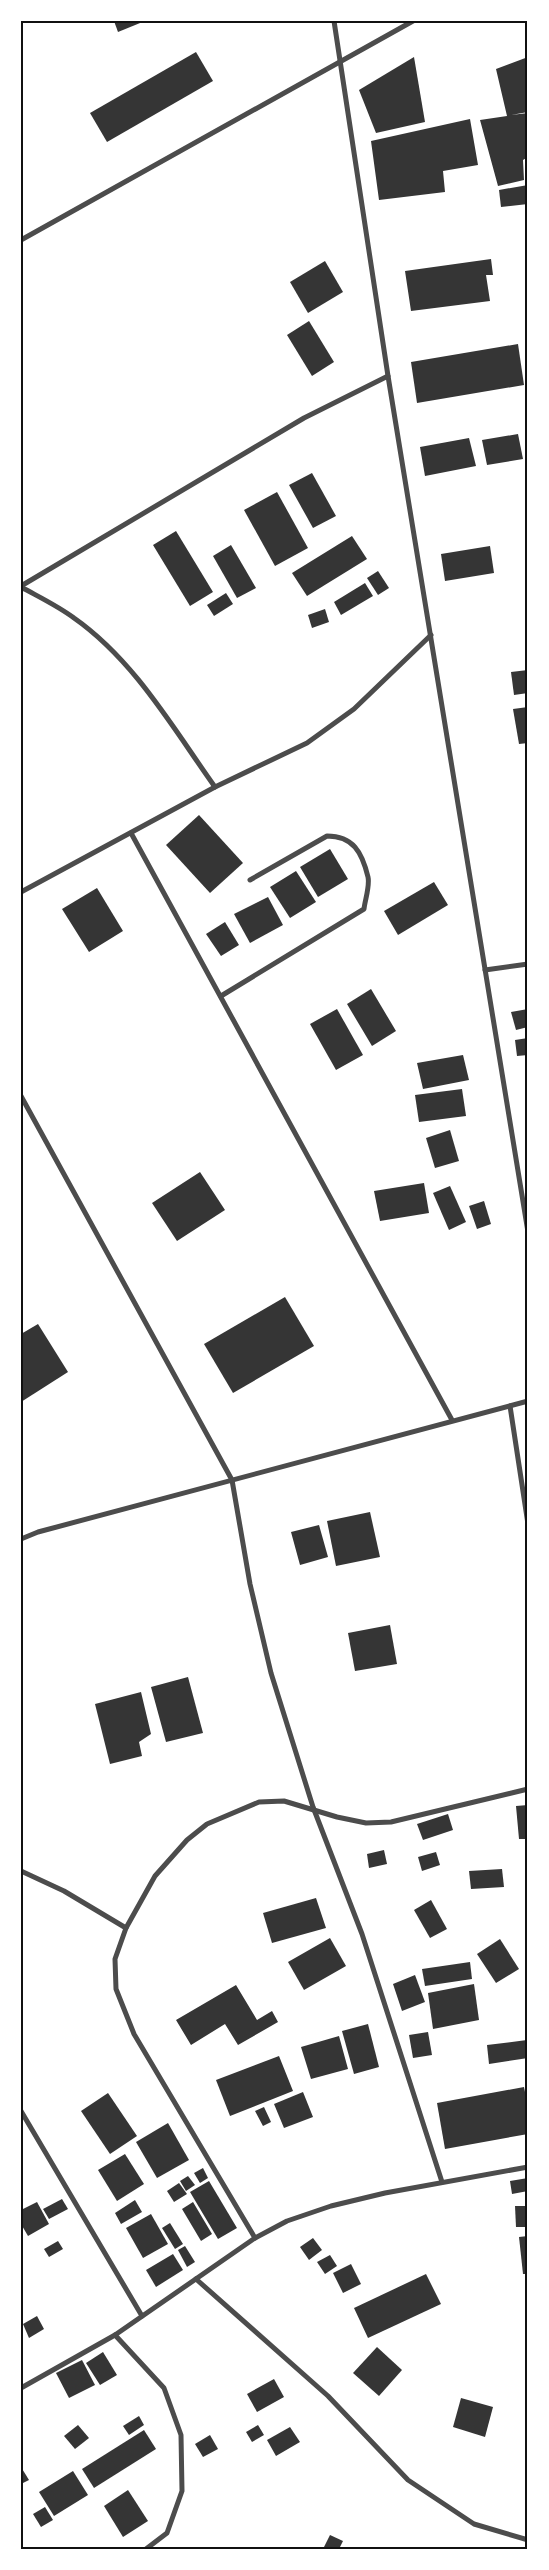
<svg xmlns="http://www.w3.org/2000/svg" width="549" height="2570" viewBox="0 0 549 2570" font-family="'Nunito Sans',sans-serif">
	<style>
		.building { fill: #353535 }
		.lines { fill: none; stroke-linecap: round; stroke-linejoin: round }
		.minor { stroke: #4c4c4c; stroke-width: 5 }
		.neatline { fill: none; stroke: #111; stroke-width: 2 }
	</style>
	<rect width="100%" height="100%" fill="#fff"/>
	<g class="building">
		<polygon points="114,21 145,21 118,32"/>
		<polygon points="196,52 213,81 107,142 90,113"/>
		<polygon points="414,57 425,122 376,133 359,90"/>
		<polygon points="528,57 528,112 511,115 528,113 528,157 523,160 524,180 498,186 480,120 507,116 496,69"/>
		<polygon points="470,119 478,165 443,171 445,192 379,200 371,141"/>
		<polygon points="528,185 528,204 501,207 499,190"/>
		<polygon points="491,259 493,275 486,275 490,301 411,311 405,271"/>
		<polygon points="325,261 343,292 308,313 290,282"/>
		<polygon points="309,321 334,362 312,376 287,335"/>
		<polygon points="518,344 524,385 417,403 411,362"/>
		<polygon points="518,434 523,459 487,465 482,440"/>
		<polygon points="469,438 476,466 425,476 420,447"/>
		<polygon points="312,473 336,516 313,528 289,485"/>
		<polygon points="277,492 308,548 275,566 244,510"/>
		<polygon points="176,531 213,592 190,606 153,545"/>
		<polygon points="352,536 367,559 307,596 292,573"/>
		<polygon points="231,545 256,588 237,598 213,556"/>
		<polygon points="490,546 494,573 445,581 441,554"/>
		<polygon points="378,571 389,588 378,595 367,578"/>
		<polygon points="365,583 373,596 341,615 334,602"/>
		<polygon points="226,593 233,604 214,616 207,605"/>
		<polygon points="325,609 329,622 312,628 308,615"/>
		<polygon points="528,670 528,693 514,695 511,672"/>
		<polygon points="528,707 528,743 519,744 513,709"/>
		<polygon points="199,815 243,863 210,893 166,845"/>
		<polygon points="330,849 348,879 318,897 300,867"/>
		<polygon points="296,871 316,902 290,918 270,887"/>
		<polygon points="434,882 448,905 398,935 384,911"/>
		<polygon points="97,888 123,931 89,952 62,909"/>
		<polygon points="268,897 283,925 250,943 234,914"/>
		<polygon points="225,922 239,945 221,956 206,934"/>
		<polygon points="371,989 396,1031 372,1046 347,1004"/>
		<polygon points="337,1009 363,1055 336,1070 310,1024"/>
		<polygon points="528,1009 528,1027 516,1030 511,1012"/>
		<polygon points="528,1038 528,1055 517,1056 515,1040"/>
		<polygon points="463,1055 469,1080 423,1089 417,1063"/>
		<polygon points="462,1089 466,1116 419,1122 415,1095"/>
		<polygon points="450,1130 459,1161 435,1168 426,1138"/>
		<polygon points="200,1172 225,1210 177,1241 152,1203"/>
		<polygon points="424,1183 429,1213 380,1221 374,1191"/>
		<polygon points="450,1186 466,1222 449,1230 433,1193"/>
		<polygon points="484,1201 491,1224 477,1229 469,1206"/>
		<polygon points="285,1297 314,1346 233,1393 204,1344"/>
		<polygon points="38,1324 68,1372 21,1402 21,1334"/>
		<polygon points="370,1512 380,1557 336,1566 327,1521"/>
		<polygon points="319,1525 328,1557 300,1565 291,1532"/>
		<polygon points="390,1625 397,1664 355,1671 348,1633"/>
		<polygon points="188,1677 203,1733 166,1742 151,1687"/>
		<polygon points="141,1692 151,1734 139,1742 142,1756 110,1764 95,1704"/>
		<polygon points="528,1805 528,1839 519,1839 516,1806"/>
		<polygon points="448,1814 453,1830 423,1840 417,1824"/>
		<polygon points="384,1850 387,1864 369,1868 367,1854"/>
		<polygon points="436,1852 440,1865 422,1871 418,1857"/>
		<polygon points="502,1869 504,1887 471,1889 469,1871"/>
		<polygon points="316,1898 326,1928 272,1943 263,1913"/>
		<polygon points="431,1900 447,1929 430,1938 414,1910"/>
		<polygon points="330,1938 346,1966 304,1990 288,1962"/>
		<polygon points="500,1939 519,1969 496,1983 477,1954"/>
		<polygon points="470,1962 472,1979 425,1986 422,1969"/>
		<polygon points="415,1975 425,2002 402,2011 393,1984"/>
		<polygon points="474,1984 479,2020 433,2029 428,1993"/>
		<polygon points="236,1985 257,2020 272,2011 278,2022 238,2045 225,2024 191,2045 176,2020"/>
		<polygon points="368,2024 379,2067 354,2074 342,2031"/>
		<polygon points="428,2032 432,2055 413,2058 409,2035"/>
		<polygon points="339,2036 348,2069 311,2079 301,2047"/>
		<polygon points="527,2040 528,2058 489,2064 487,2045"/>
		<polygon points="279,2056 293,2091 230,2116 216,2080"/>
		<polygon points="524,2087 528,2107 528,2134 445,2149 437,2103"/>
		<polygon points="303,2092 313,2117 284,2128 274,2104"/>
		<polygon points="108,2093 137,2136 110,2154 81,2111"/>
		<polygon points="264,2107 271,2122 263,2126 255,2111"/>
		<polygon points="168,2123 189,2160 157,2178 136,2142"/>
		<polygon points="125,2154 144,2184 117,2201 98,2170"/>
		<polygon points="203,2168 208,2178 200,2183 194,2173"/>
		<polygon points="188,2176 195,2185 186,2191 180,2181"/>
		<polygon points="528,2178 528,2191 512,2194 510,2181"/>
		<polygon points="209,2181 237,2228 218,2239 190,2192"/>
		<polygon points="179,2183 187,2194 174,2202 167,2191"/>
		<polygon points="62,2199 68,2209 49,2219 43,2209"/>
		<polygon points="135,2200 142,2212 121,2224 115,2213"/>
		<polygon points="37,2202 49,2224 28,2236 21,2224 21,2210"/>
		<polygon points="193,2202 212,2234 201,2241 182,2209"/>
		<polygon points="515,2206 528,2206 528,2227 516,2227"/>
		<polygon points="151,2214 168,2244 143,2258 126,2228"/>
		<polygon points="170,2223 183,2244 175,2249 162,2228"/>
		<polygon points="528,2236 528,2274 523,2274 519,2237"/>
		<polygon points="313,2238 322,2250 309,2260 300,2247"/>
		<polygon points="58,2241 63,2249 49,2257 44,2249"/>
		<polygon points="185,2246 195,2262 187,2267 178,2250"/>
		<polygon points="173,2254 183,2270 156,2287 146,2270"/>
		<polygon points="330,2255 337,2266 325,2274 317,2262"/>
		<polygon points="351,2264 361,2284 343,2293 333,2273"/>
		<polygon points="426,2274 441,2304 368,2338 354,2308"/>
		<polygon points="37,2316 44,2329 29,2338 23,2324"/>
		<polygon points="377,2347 402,2370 379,2396 353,2373"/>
		<polygon points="103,2352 117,2375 100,2385 86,2363"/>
		<polygon points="82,2360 95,2385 69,2398 56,2373"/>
		<polygon points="274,2379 284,2397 257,2412 247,2394"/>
		<polygon points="461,2398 493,2407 485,2437 453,2427"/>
		<polygon points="139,2416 144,2425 129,2435 123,2426"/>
		<polygon points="78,2425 89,2438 75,2449 64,2436"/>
		<polygon points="258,2425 264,2435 252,2442 246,2432"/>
		<polygon points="290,2427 300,2442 276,2456 267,2440"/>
		<polygon points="144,2430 156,2449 94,2488 82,2469"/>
		<polygon points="210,2435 218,2449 203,2457 195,2444"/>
		<polygon points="21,2467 29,2480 21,2484"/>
		<polygon points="73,2471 88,2495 54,2516 39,2492"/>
		<polygon points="128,2490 148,2521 123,2537 104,2506"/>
		<polygon points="45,2507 53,2520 41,2527 33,2514"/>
		<polygon points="330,2535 343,2541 339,2549 323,2549"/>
	</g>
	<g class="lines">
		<g class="minor">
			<polyline points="334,21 388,376 528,1232"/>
			<polyline points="21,240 413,21"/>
			<polyline points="21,586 304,418 388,376"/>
			<path d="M21,587C39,597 58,606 74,618C134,660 173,728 215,787"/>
			<polyline points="131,833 452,1420"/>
			<polyline points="21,892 215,787 307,743 354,709 431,635"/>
			<polyline points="485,970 528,964"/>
			<path d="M221,996L364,909C365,900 370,886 368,877C362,852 353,836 327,836L250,880"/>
			<polyline points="21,1096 232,1480 250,1584 271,1673 313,1807 362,1934 442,2182"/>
			<polyline points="510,1406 528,1524"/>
			<polyline points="21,1539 38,1532 528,1401"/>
			<polyline points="21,1871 64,1891 126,1928"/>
			<polyline points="21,2111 142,2316"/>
			<polyline points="255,2238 134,2034 116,1989 115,1959 126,1928 155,1876 187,1840 207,1824 259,1802 284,1801 337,1817 366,1823 391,1822 528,1789"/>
			<polyline points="196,2279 328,2396 408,2480 474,2524 528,2540"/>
			<polyline points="115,2335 164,2388 181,2435 182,2491 167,2533 146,2549"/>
			<polyline points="21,2388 115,2335 255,2238 287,2221 331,2206 385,2193 528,2167"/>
		</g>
	</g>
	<rect width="549" height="2570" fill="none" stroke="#ffffff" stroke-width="45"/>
	<rect x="22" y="22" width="504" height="2526" class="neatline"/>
</svg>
